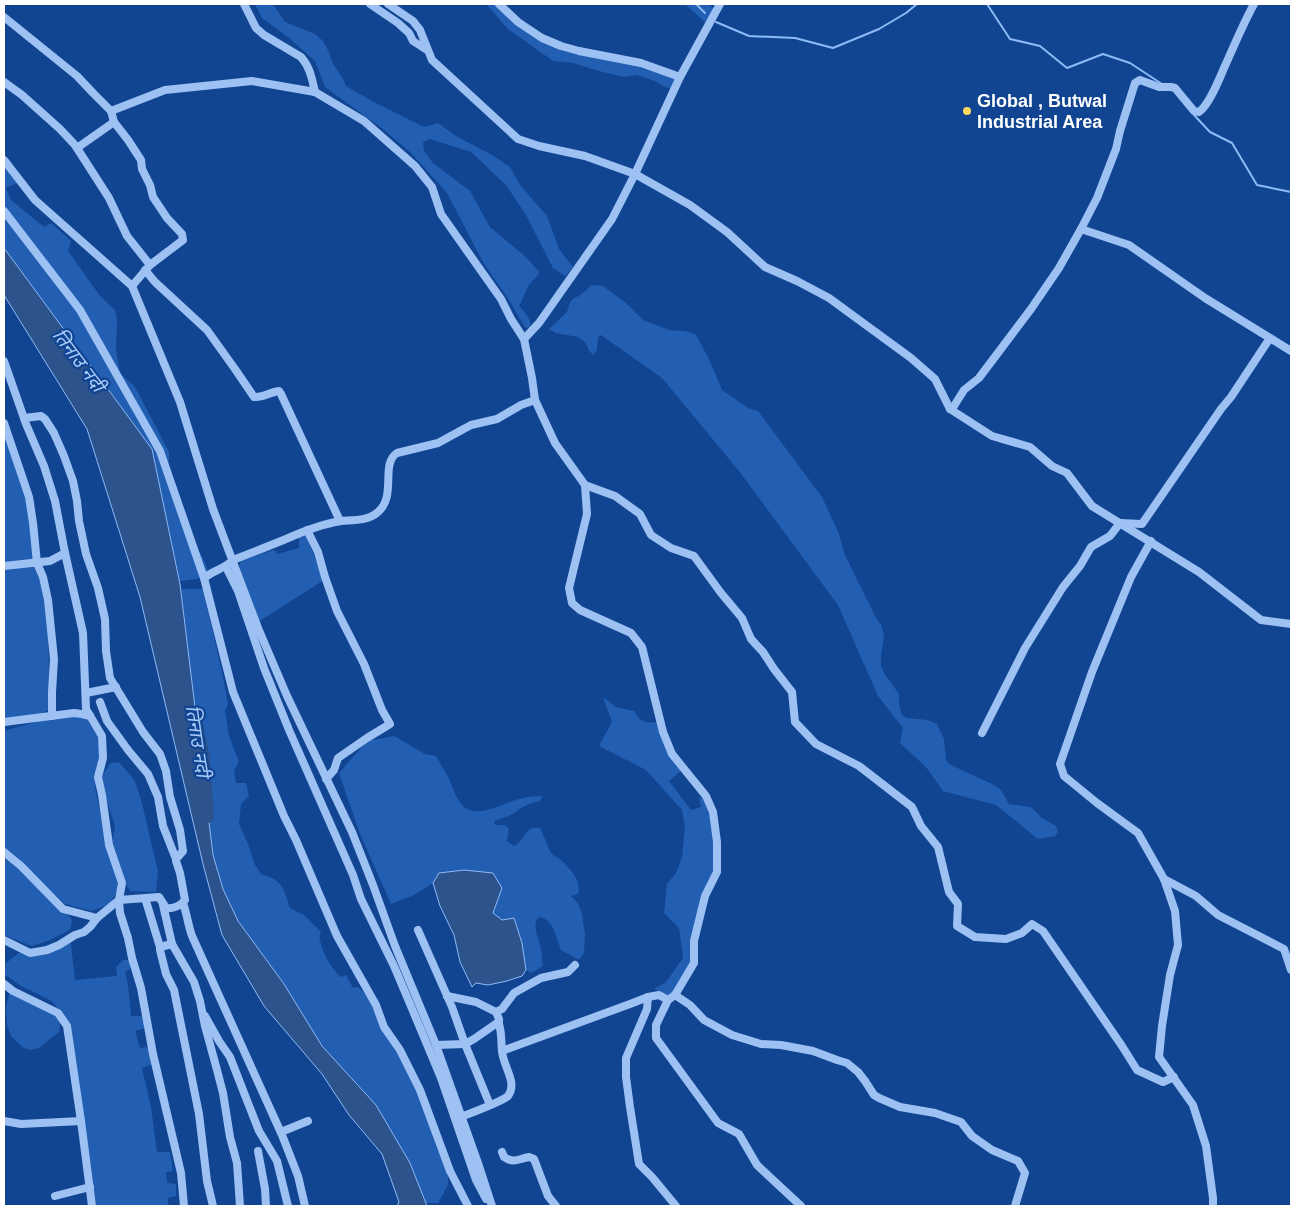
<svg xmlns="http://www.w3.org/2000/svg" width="1295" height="1210" viewBox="0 0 1295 1210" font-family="Helvetica,'Noto Sans Devanagari',sans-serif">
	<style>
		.green { fill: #225eb2 }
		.water { fill: #2d538d; stroke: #8ebbf6 }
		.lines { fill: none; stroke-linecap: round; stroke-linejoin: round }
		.stream { stroke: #8ebbf6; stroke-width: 2 }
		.river { stroke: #2d538d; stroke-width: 12 }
		.minor { stroke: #9dc1f3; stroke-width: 8 }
		.poi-dot { fill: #ffd65f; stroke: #114592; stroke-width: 2 }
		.labels { text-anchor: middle; stroke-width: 4.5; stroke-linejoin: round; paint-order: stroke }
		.poi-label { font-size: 18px; font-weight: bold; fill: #fff; stroke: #114592; text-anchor: start }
		.water-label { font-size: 19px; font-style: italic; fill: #a9cbfa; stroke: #114592 }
	</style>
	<rect width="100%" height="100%" fill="#114592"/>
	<g class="green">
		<path d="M255,4H273L285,22L315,34L323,41L329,52L332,62L343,79L346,86L370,100L424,127L438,123L456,136L492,155L510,167L520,185L547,216L559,249L573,267L565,276L553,268L526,215L506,185L471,152L430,139L423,142L424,151L433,163L470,191L490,227L527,258L539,272L538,275L529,285L519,306C524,311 532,319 530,327L527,328L525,327L507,297L484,264L447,193L411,153L383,129L325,87L315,61L289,38L262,18Z"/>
		<polygon points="486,4 497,4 530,33 638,65 677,79 672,89 665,87 655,81 637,75 623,77 599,71 573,63 553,61 508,29"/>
		<polygon points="685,4 709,4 714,10 705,22"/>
		<polygon points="4,166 17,183 6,188 11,200 44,227 51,223 71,241 68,251 100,296 115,310 117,319 116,350 120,373 135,387 169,452 169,476 184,529 202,556 209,573 196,579 180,581 152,449 4,248"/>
		<polygon points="592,285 603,286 626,303 643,320 669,330 686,331 696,335 709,359 722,390 748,408 758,411 822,497 839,534 845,555 875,616 881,625 884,635 881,656 881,667 886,676 899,694 899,704 902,715 907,718 928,720 937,724 944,739 946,760 949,764 996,786 1001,790 1009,804 1031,807 1042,818 1056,826 1058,832 1055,836 1038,839 996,805 943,791 926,767 900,743 903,728 878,696 838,605 739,471 662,378 601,335 598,337 597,350 594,355 590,352 585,342 578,337 556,333 549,329 567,312 570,302 574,298 579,296"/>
		<polygon points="4,415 35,503 32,513 37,552 47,598 50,709 31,719 4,727"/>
		<polygon points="306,535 324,580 258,622 239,568 241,560 274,550 278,554 299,548 299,538"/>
		<path d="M181,589H203L222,672L228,704L225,711L229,736L239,762L234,770L236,783H246L249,796L241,804L239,824L248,844L254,863L261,874C283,880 284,889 290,908L304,915L321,932C320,935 319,937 320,940C322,952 332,970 341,977L346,975L353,988L358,987L371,999L373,1009L395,1050L398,1049L419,1090L425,1113L436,1146L448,1175V1185L438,1203H426L410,1163L376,1105L322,1046L284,984L238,921L223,889L213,855Z"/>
		<path d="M603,697L616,707L634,711C641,723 645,723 658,722L682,770L669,781L691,810L701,807L699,798L704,797L711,812L715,865L692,961L676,991L670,996L654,989L666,982L683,958L679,928L664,913L667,884L676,873L682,857L685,827L682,810L646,770L599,746L612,722Z"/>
		<polygon points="57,713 85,717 100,738 100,750 95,787 105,838 119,889 109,905 91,911 65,904 4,848 4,731 42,720"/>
		<path d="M394,736L425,754L436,756C440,763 444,770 448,777C452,784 454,794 459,801C472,823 502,803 519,799C526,797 534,796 542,796L540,801C527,804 524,806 514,813C509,817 501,818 495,821L494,823L496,825H504L509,828L507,841L514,846C526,840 523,826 540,828C544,835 548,849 552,854C554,856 559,858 561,860C570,868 582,882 578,894L571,896L577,902L582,913L585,935L584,953L579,960L561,950C557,939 553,918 539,917C531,925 539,939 541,949C542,955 542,961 543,966L531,973L526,970L522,943L502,920L493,913L502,888L440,873L433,883L414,895L391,904L360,834L339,773L367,741Z"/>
		<polygon points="119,762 135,781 142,803 158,872 156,892 131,891 128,888 119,867 112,842 115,826 100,779 111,763"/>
		<polygon points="4,855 61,905 72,920 70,930 48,941 32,946 4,935"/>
		<polygon points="70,936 75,980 117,976 116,967 123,960 130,960 130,969 125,972 128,985 131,1016 142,1016 145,1028 135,1031 140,1048 148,1047 153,1064 142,1068 151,1107 157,1152 170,1152 173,1171 166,1172 167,1183 176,1184 176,1196 168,1198 168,1204 174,1206 96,1206 70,1025 52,1001 21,986 4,974 4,965 12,958 23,950 43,948"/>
		<polygon points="10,991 58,1016 60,1024 59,1032 39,1048 30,1050 22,1047 11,1036 7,1025 6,1007"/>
	</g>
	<g class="water">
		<polygon points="4,248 152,449 180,584 213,855 223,889 238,921 284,984 322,1046 376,1105 410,1163 427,1206 397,1206 399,1202 382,1154 349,1115 322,1074 264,1006 222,935 203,864 140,597 87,429 4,295"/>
		<polygon points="464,870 493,873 502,888 493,913 502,920 514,918 522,943 526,970 522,976 507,981 488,985 476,983 472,987 460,962 454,935 440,906 433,883 439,873"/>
	</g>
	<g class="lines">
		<g class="stream">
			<polyline points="696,4 705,13"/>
			<polyline points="987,4 1010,39 1040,46 1067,68 1103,54 1130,63 1162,84"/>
			<polyline points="716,22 749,36 795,38 833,48 879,29 906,13 917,4"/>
			<polyline points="1194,115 1210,132 1232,143 1257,185 1291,192"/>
		</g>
		<polyline class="river" points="195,713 204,758 208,817"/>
		<g class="minor">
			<path d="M244,4L256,28L264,35L301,57C310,67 312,79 315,92"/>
			<polyline points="370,4 398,23 409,33 413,41 427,50"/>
			<polyline points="388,4 413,21 420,30 432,60 518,139 539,146 585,156 635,174 690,205 727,232 765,267 797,281 829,298 911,358 935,379 950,409 992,436 1030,447 1052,466 1067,473 1092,506 1199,572 1261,620 1291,624"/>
			<polyline points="499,4 518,22 542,38 561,46 579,51 641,63 680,77"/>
			<polyline points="4,17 77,76 94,94 111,111 114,122 128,140 141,160 142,169 150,185 153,197 167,218 182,234 183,240 150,265 132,286"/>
			<polyline points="4,82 22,95 60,129 75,145 109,198 127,236 150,265"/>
			<polyline points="111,111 165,90 252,81 315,92 364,121 415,166 432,187 441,214 501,299 511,319 524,339 532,378 535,400 555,443 585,485 615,496 640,514 651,535 671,548 694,556 721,593 742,618 751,639 763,652 774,669 792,692 795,722 816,744 859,766 912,807 921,826 938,847 949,892 958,904 957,926 975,937 1006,939 1022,933 1032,924 1043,931 1122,1046 1137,1070 1163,1082 1174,1077"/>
			<polyline points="77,148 114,122"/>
			<polyline points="4,160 35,200 132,286 180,402 213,509 258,628 287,696 352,832 373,885 395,946 436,1045 478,1163 492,1206"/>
			<polyline points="4,211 80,310 160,451 204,578 233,692 284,816 296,840 337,936 376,1005 384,1027 400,1050 420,1090 450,1171 468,1206"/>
			<path d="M145,270L155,282L207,330L235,369L254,397C263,398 270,392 279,391L281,394L340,521"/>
			<polyline points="1270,338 1291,351"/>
			<polyline points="524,339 539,323 612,219 635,174 680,77 720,4"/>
			<polyline points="4,361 26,424 44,466 55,501 65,553 83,633 86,709 102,736 103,758 98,777 102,795 109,845 122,883 119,900 120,913 128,938 132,958 141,988 153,1054 181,1173 184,1206"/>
			<polyline points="950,409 954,406 964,390 979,378 1031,309 1059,268 1081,229"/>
			<polyline points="4,423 29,497 33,523 37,563 43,577 48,600 54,659 52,692 52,716"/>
			<polyline points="585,485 587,514 569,588 572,603 580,610 631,633 642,647 663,732 672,754 706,796 713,812 717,842 717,872 705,896 694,941 694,963 675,995 668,1000 656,1025 656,1038 718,1123 739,1134 757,1165 801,1206"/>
			<polyline points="307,530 318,552 325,577 337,611 364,664 382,710 390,724 367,738 338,758 334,770 326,779"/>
			<polyline points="1151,541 1131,577 1092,672 1060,764 1064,776 1097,803 1138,833 1164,879 1175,911 1178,945 1170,975 1162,1026 1159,1057 1193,1105 1206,1146 1213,1198 1213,1206"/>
			<polyline points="4,566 50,561 65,553"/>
			<polyline points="226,567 238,591 264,668 289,730 342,850 353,875 361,899 394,966 413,1011 441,1078 476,1180 486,1199"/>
			<path d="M204,578C214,570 224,569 233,560C251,553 269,546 286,539C304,531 322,524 341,521C354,520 368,521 378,512C397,496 380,464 397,453L438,443L471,425L497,419L521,405L535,400"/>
			<polyline points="86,693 116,687"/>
			<polyline points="100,702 107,721 128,750 148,774 158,797 163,826 176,859"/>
			<polyline points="4,722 74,713 82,714 90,716"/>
			<path d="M982,733L1025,648L1063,587L1080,566L1091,547L1110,536L1120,523L1142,524L1221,409L1231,397L1270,338L1205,298L1129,245L1081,229L1097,198L1116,149L1120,131L1135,83L1140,80L1159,87H1171L1175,88L1194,111L1199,112C1209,105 1219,80 1224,68C1234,46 1243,24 1254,4"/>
			<path d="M4,852L21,866L63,909L97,918L119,900L159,897L166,908C172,909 181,906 185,900L180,873L176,861V859L183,851L180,830L170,797L166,771L160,754L143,732L110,678L106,651L105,619L98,588L86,554L79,521L77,501L73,481L64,456L54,433L45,419L41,416L24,418"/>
			<polyline points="1164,879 1196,896 1218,915 1284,949 1291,970"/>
			<polyline points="145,898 160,947"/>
			<path d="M183,903C187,914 188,925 192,936L282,1135L298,1176L305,1206"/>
			<polyline points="163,905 172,944"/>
			<polyline points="418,930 452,1007 465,1044 490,1105"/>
			<polyline points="4,940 30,953 47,950 59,945 75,935 84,932 90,927 97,918"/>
			<polyline points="4,984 13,991 58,1013 67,1026 81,1121 92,1206"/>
			<polyline points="675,995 690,1005 704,1020 732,1035 761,1044 781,1045 813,1051 837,1060 847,1063 858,1072 865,1081 874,1095 879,1098 900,1107 935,1113 961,1122 972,1136 992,1150 1018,1161 1025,1173 1015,1206"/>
			<polyline points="447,996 476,1002 496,1012 499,1019 499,1024"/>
			<polyline points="648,997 647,1009 626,1058 626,1077 630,1107 639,1164 652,1177 676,1206"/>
			<polyline points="496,1012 502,1009 514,993 541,978 568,972 575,965"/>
			<polyline points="205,1016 219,1041 230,1057 259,1131 277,1161 288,1206"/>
			<path d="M436,1045L465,1044L474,1039L497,1023L499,1024C502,1033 501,1043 502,1051L630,1004L648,997L659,995L668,1000"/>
			<path d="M461,1117C472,1112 500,1103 508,1096C511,1092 512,1086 511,1081C509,1071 503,1062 502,1051"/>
			<polyline points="4,1121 21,1124 81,1121"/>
			<polyline points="281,1132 308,1121"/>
			<polyline points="258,1151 265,1189 266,1206"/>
			<path d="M502,1152L504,1157C514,1164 518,1159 529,1157L534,1159L548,1196L556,1206"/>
			<polyline points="55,1196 90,1187"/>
			<polyline points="213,1206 207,1181 199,1114 174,990 166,974 160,950 160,947 172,944 194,982 200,1001 205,1026 217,1070 223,1093 230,1137 237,1163 240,1206"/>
		</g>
	</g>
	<circle class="poi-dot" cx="967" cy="111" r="5"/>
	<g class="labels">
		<g class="poi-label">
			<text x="977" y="107">Global , Butwal<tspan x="977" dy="21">Industrial Area</tspan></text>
		</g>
		<g class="water-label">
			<text transform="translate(79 360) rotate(53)" y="7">तिनाउ नदी</text>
			<text transform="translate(198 741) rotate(81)" y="7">तिनाउ नदी</text>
		</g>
	</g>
	<rect width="1295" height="1210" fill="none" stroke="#ffffff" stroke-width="10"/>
</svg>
